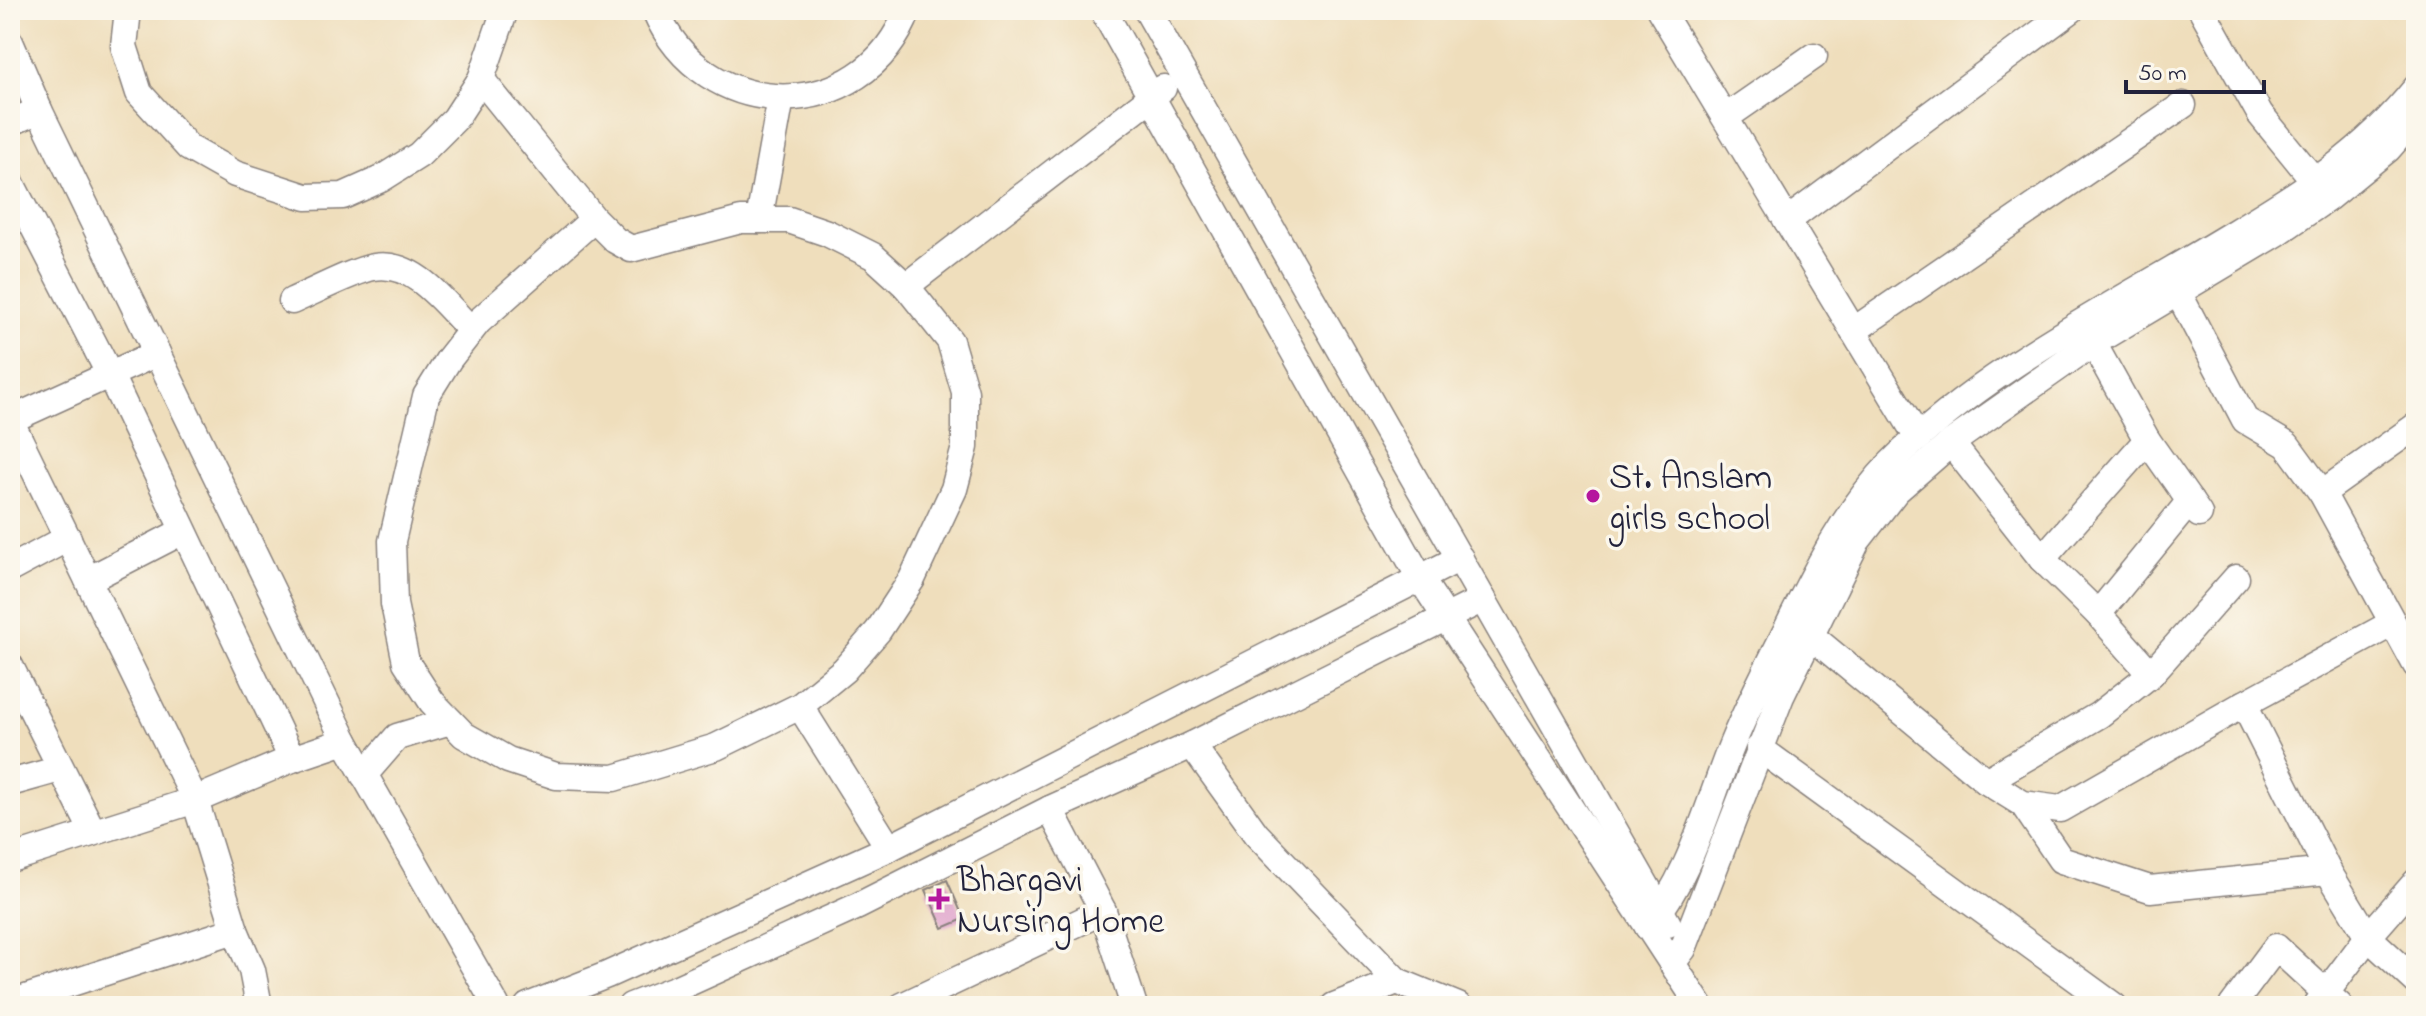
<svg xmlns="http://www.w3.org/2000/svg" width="2426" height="1016" viewBox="0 0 2426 1016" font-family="'Indie Flower',sans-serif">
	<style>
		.building { fill: #dc99c8 }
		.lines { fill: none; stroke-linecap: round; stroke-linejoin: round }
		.minor-casing { stroke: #88807c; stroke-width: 29 }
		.minor { stroke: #fff; stroke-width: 26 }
		.poi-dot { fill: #b5179e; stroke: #fbf7ec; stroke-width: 3 }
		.labels { text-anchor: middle; stroke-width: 7; stroke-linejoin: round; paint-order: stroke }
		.poi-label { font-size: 36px; fill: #22223b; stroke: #fbf7ec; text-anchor: start }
	</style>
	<rect width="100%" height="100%" fill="#fbf7ec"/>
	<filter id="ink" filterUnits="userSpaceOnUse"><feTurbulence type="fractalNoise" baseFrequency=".0125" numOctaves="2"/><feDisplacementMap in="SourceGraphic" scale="16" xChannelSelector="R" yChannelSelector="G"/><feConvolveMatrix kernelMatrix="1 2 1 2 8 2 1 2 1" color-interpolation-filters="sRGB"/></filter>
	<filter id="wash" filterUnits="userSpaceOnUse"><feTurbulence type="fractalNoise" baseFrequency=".006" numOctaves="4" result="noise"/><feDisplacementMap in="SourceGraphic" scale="32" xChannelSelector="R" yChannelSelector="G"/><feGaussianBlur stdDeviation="1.8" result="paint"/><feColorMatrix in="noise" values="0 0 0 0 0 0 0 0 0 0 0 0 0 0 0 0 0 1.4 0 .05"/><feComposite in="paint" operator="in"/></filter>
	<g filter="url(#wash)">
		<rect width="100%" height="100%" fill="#efdebc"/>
		<g id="blocks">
			<polygon class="building" points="947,880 964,919 943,928 926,890"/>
		</g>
	</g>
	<g filter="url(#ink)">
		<use href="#blocks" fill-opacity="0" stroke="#88807c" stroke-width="2"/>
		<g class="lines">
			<defs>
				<g id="minor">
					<polyline points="128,10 124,46 139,93 189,148 235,174 306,197 343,196 381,179 419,155 455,119 481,79 505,10"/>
					<path d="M655,10C703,124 863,129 908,10"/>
					<polyline points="1103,10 1420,578 1700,1006"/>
					<polyline points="1147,10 1668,924"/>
					<polyline points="1660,10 1918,438"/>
					<polyline points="2202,10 2260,114 2326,195"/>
					<polyline points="10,42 39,110 345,741 496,1005"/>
					<polyline points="481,79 594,219 615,240 631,249 741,220 789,220 827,233 873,256 906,286 950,341 965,392 965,447 954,489 912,579 878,631 844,670 800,706 716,747 614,778 556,776 508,760 464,735 432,702 406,662 394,604 392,541 426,396 449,359 478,322 594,219"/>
					<polyline points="1726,117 1814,56"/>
					<polyline points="10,123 39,110"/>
					<polyline points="10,181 110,375 292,759"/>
					<polyline points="759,220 781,98"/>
					<polyline points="1787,221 2071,10"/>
					<polyline points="2171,279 2245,420 2287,445 2322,493 2416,665"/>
					<polyline points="906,286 1163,88"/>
					<path d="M292,301C313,292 355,270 374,267C415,260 446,305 471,330"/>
					<polyline points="1853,331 2183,105"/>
					<polyline points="2093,343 2147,440 2199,514"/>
					<polyline points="10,420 195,800 235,930 252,970 259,1006"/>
					<polyline points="10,420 157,353"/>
					<polyline points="1951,443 2042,559 2098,614 2151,674"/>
					<polyline points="2322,493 2416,426"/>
					<polyline points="2042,559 2147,440"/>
					<polyline points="10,569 68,538"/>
					<polyline points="88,580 183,531"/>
					<polyline points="2098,614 2190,501"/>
					<polyline points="1798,625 1986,781 2023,804 2060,809 2244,704 2391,624"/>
					<polyline points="10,666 93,832"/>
					<polyline points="2244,704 2328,871 2368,937 2416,981"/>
					<polyline points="800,706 889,848"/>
					<polyline points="1192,745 1256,834 1397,981 1458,1006"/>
					<polyline points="1759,748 2114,1006"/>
					<polyline points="364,775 397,737 450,721"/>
					<polyline points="1986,781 2099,715 2151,674 2236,578"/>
					<polyline points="10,783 60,769"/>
					<polyline points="2023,804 2061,860 2150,889 2328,871"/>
					<polyline points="1050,809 1103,911 1134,1006"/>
					<polyline points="10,859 195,800 292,759 345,741"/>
					<path d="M1648,927C1689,878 1706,811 1729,752C1744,713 1764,675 1783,637C1813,576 1843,513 1891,463C1985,368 2119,303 2232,234C2302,192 2364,153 2416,88"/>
					<polyline points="1673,962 1683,949 1781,696 1857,541 1896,491 1951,443 2093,343 2277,233 2328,198 2388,149 2416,117"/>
					<polyline points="10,1003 235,930"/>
					<polyline points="528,1006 607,975 889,848 1460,558"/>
					<polyline points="631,1006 675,989 858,906 1050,809 1192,745 1483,599"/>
					<polyline points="902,1006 1103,911"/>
					<polyline points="1334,1006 1397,981"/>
					<polyline points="2232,1006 2276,947 2340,1006"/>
					<polyline points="2316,1006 2368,937 2416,882"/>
				</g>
			</defs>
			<use href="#minor" class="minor-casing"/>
			<use href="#minor" class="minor"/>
		</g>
	</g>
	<g class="poi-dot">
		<circle cx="1593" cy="496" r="8"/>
		<path d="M935 887h8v8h8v8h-8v8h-8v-8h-8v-8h8z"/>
	</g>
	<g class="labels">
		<g class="poi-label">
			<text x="1609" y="488">St. Anslam<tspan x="1609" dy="41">girls school</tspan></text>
			<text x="957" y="891">Bhargavi<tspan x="957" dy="41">Nursing Home</tspan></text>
		</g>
	</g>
	<rect width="2426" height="1016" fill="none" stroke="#fbf7ec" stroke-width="40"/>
	<path d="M2126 80v12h138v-12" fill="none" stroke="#22223b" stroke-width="4"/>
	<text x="2138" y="80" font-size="24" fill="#22223b" stroke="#fbf7ec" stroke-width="6" paint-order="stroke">50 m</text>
</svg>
